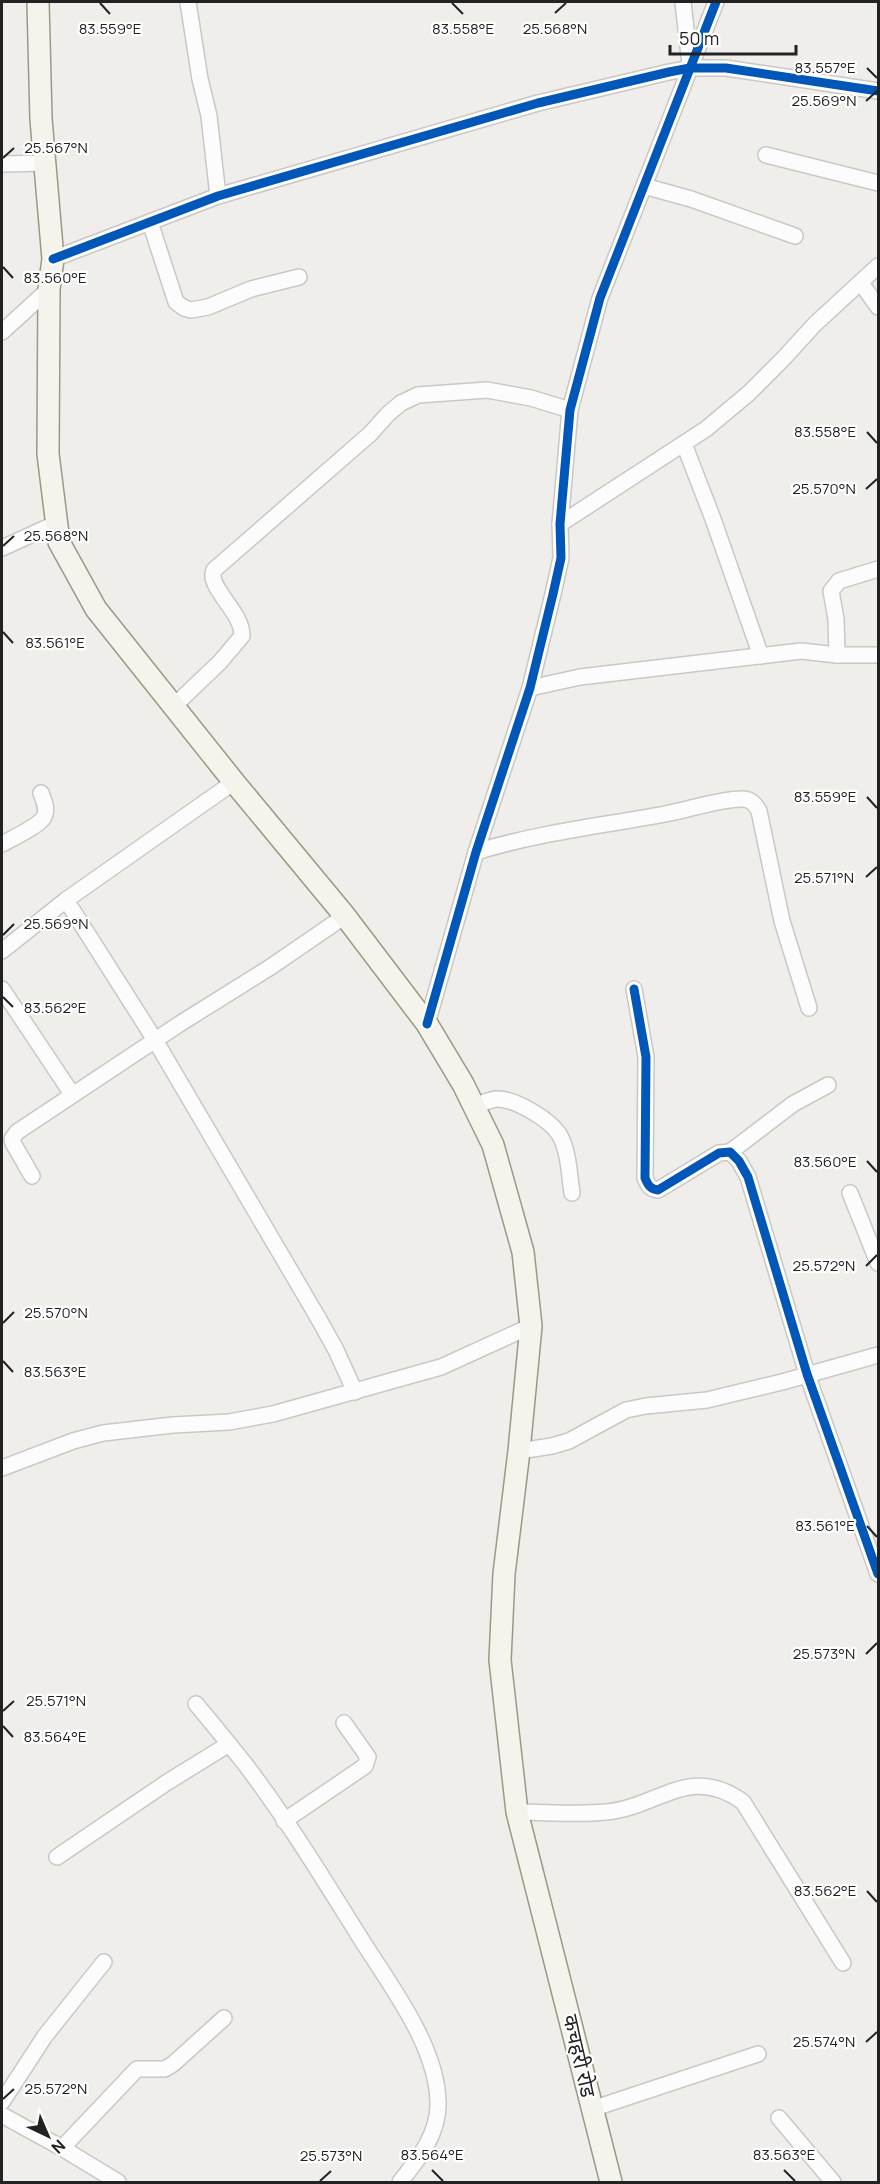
<svg xmlns="http://www.w3.org/2000/svg" width="880" height="2184" viewBox="0 0 880 2184" font-family="Manrope,'Noto Sans Devanagari',sans-serif">
	<style>
		.lines { fill: none; stroke-linecap: round; stroke-linejoin: round }
		.street-casing { stroke: #c9c8c7; stroke-width: 18 }
		.secondary-casing { stroke: #999a82; stroke-width: 24 }
		.street { stroke: #fdfcfc; stroke-width: 15 }
		.secondary { stroke: #f4f4ed; stroke-width: 21 }
		.cycleway-casing { stroke: #fff; stroke-width: 13 }
		.cycleway { stroke: #0057b8; stroke-width: 9 }
		.ticks { fill: none; stroke: #222; stroke-width: 2 }
		.labels { text-anchor: middle; stroke-width: 4.5; stroke-linejoin: round; paint-order: stroke }
		.street-label { font-size: 21px; fill: #222; stroke: #fff }
		.ticks-label { font-size: 15px; text-anchor: middle; fill: #222; stroke: #fff; stroke-width: 4.5; stroke-linejoin: round; paint-order: stroke }
	</style>
	<rect width="100%" height="100%" fill="#f0eeeb"/>
	<g class="lines">
		<defs>
			<g id="street">
				<polyline points="188,2 200,79 209,116 218,196"/>
				<polyline points="683,2 690,65"/>
				<polyline points="766,155 878,183"/>
				<polyline points="2,164 44,163"/>
				<polyline points="644,186 691,199 795,236"/>
				<polyline points="150,222 176,302 184,308 191,310 208,307 251,289 299,277"/>
				<polyline points="53,259 218,196 538,103 669,72 690,68 726,68 878,91"/>
				<polyline points="861,283 878,307"/>
				<polyline points="2,332 49,289"/>
				<polyline points="684,444 713,519 761,656"/>
				<polyline points="560,524 706,429 749,393 783,359 815,324 878,266"/>
				<polyline points="2,548 57,523"/>
				<polyline points="837,655 836,619 831,591 839,581 878,569"/>
				<polyline points="530,688 580,677 801,651 837,655 878,655"/>
				<path d="M174,706L220,662L242,636C243,612 206,587 214,570L370,434L388,414L401,403L418,395L487,390L531,398L570,410"/>
				<path d="M2,844C11,839 39,826 44,817C48,809 44,801 41,793"/>
				<path d="M476,852C537,833 601,826 665,814C689,810 718,799 742,799C751,799 755,804 759,811L782,921L809,1008"/>
				<polyline points="66,900 155,1040 317,1316 336,1350 355,1392"/>
				<polyline points="2,951 66,900 234,782"/>
				<polyline points="2,989 72,1094"/>
				<path d="M634,989L646,1057L645,1178C648,1185 650,1189 658,1190L719,1153L730,1152L739,1161L748,1177L807,1374L878,1574"/>
				<polyline points="427,1024 476,852 530,688 553,594 561,558 560,524 570,410 600,298 716,2"/>
				<path d="M474,1106C480,1104 489,1100 496,1099C514,1098 549,1119 559,1134C569,1151 569,1174 572,1193"/>
				<polyline points="730,1152 793,1104 828,1085"/>
				<polyline points="32,1176 13,1143 12,1139 17,1132 181,1023 269,968 345,916"/>
				<polyline points="850,1193 878,1263"/>
				<polyline points="519,1451 552,1446 569,1441 626,1410 646,1406 707,1400 782,1382 878,1355"/>
				<polyline points="2,1468 73,1441 103,1433 173,1425 229,1422 273,1414 441,1367 531,1326"/>
				<path d="M196,1704C213,1724 229,1744 245,1764C287,1819 324,1880 361,1939C390,1985 437,2046 438,2102C439,2134 419,2158 400,2182"/>
				<path d="M517,1812C547,1812 577,1815 606,1812C657,1808 690,1763 743,1802L843,1963"/>
				<polyline points="284,1821 365,1766 368,1757 344,1723"/>
				<polyline points="57,1857 166,1783 229,1744"/>
				<polyline points="2,2102 45,2036 104,1962"/>
				<polyline points="592,2109 758,2054"/>
				<polyline points="2,2115 62,2148 118,2182"/>
				<polyline points="779,2118 833,2182"/>
				<polyline points="62,2148 137,2069 165,2069 173,2064 224,2018"/>
			</g>
			<polyline id="secondary" points="38,2 41,119 53,259 49,289 48,454 59,542 96,609 234,782 345,916 427,1024 463,1084 493,1145 523,1252 531,1326 519,1451 504,1574 500,1660 517,1812 611,2182"/>
		</defs>
		<use href="#street" class="street-casing"/>
		<use href="#secondary" class="secondary-casing"/>
		<use href="#street" class="street"/>
		<use href="#secondary" class="secondary"/>
		<defs>
			<g id="cycleway">
				<polyline points="53,259 218,196 538,103 669,72 690,68 726,68 878,91"/>
				<path d="M634,989L646,1057L645,1178C648,1185 650,1189 658,1190L719,1153L730,1152L739,1161L748,1177L807,1374L878,1574"/>
				<polyline points="427,1024 476,852 530,688 553,594 561,558 560,524 570,410 600,298 716,2"/>
			</g>
		</defs>
		<use href="#cycleway" class="cycleway-casing"/>
		<use href="#cycleway" class="cycleway"/>
	</g>
	<path class="ticks" d="M100,3L110,14M452,3L463,14M555,13L566,3M867,68L877,78M866,101L877,91M3,158L14,148M3,267L13,278M867,432L877,443M866,489L877,479M3,546L14,536M3,632L13,643M867,797L877,808M866,877L877,867M3,935L14,924M3,997L13,1007M867,1161L877,1172M866,1266L877,1255M3,1323L14,1312M3,1361L13,1372M867,1526L877,1537M866,1654L877,1643M3,1711L14,1701M3,1726L13,1737M867,1891L877,1902M866,2042L877,2032M3,2099L14,2089M432,2170L443,2181M784,2170L795,2181M320,2181L331,2171"/>
	<g class="labels">
		<g class="street-label">
			<text transform="translate(579 2056) rotate(77)" y="7">कचहरी रोड</text>
		</g>
	</g>
	<g class="ticks-label">
		<text x="555" y="34">25.568°N</text>
		<text x="110" y="34">83.559°E</text>
		<text x="463" y="34">83.558°E</text>
		<text x="825" y="73">83.557°E</text>
		<text x="824" y="106">25.569°N</text>
		<text x="56" y="153">25.567°N</text>
		<text x="55" y="283">83.560°E</text>
		<text x="825" y="437">83.558°E</text>
		<text x="824" y="494">25.570°N</text>
		<text x="56" y="541">25.568°N</text>
		<text x="55" y="648">83.561°E</text>
		<text x="825" y="802">83.559°E</text>
		<text x="824" y="883">25.571°N</text>
		<text x="56" y="929">25.569°N</text>
		<text x="55" y="1013">83.562°E</text>
		<text x="825" y="1167">83.560°E</text>
		<text x="824" y="1271">25.572°N</text>
		<text x="56" y="1318">25.570°N</text>
		<text x="55" y="1377">83.563°E</text>
		<text x="825" y="1531">83.561°E</text>
		<text x="824" y="1659">25.573°N</text>
		<text x="56" y="1706">25.571°N</text>
		<text x="55" y="1742">83.564°E</text>
		<text x="825" y="1896">83.562°E</text>
		<text x="824" y="2047">25.574°N</text>
		<text x="56" y="2094">25.572°N</text>
		<text x="432" y="2160">83.564°E</text>
		<text x="784" y="2160">83.563°E</text>
		<text x="331" y="2161">25.573°N</text>
	</g>
	<rect width="880" height="2184" fill="none" stroke="#222222" stroke-width="6"/>
	<g transform="translate(48 2136) rotate(136)" stroke="#ffffff" stroke-width="4.5" paint-order="stroke">
	<path d="M0-4.5L10 22L0 15L-10 22Z" fill="#222222"/>
	<text y="-9" font-size="16" font-weight="bold" text-anchor="middle" fill="#222222">N</text>
	</g>
	<path d="M670 45v9h126v-9" fill="none" stroke="#222222" stroke-width="3"/>
	<text x="679" y="45" font-size="18" fill="#222222" stroke="#ffffff" stroke-width="4.5" paint-order="stroke">50 m</text>
</svg>
